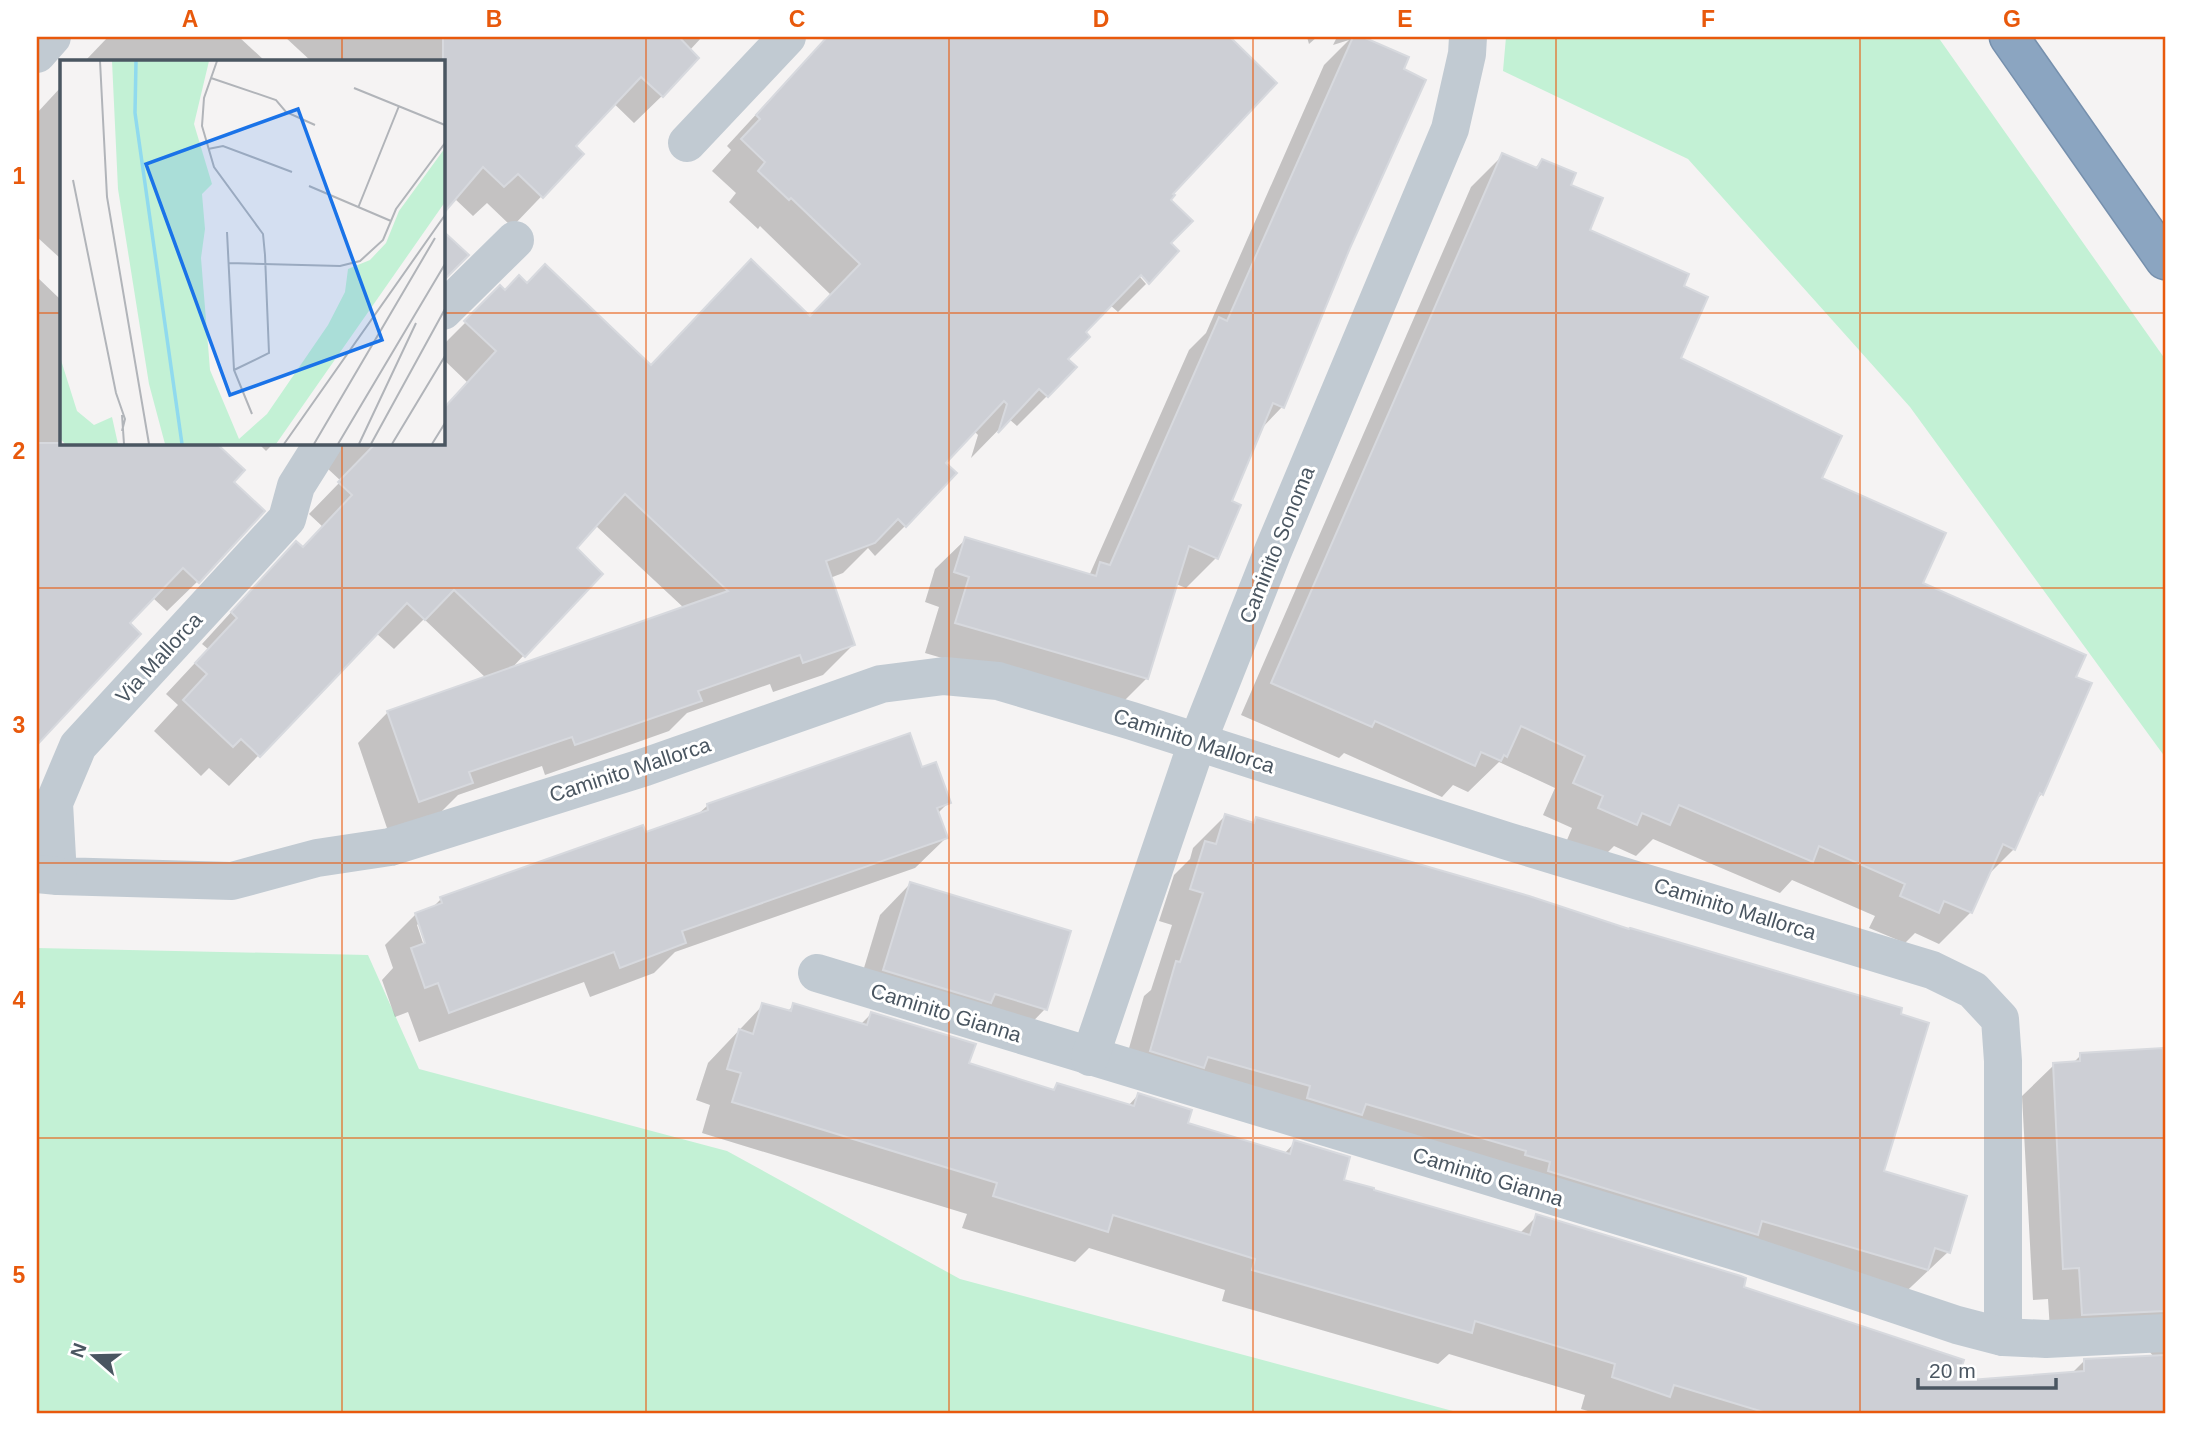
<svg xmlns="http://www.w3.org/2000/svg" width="2202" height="1451" viewBox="0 0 2202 1451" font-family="Arial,sans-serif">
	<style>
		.green { fill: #c3f1d5 }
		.shadow { fill: #0003; fill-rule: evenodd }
		.building { fill: #cdcfd5; stroke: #d7d9de; stroke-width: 2 }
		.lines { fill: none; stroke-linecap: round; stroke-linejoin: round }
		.motorway-casing { stroke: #7690ad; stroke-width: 41 }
		.minor { stroke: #c1cad2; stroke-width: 38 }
		.tertiary { stroke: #c1cad2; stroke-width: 38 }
		.motorway { stroke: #8ba5c1; stroke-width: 38 }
		.grid { fill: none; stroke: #e8590c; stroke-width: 2; stroke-opacity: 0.55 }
		.labels { text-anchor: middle; stroke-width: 6; stroke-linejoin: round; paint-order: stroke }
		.street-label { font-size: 21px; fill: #4a5661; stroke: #fff }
		.inset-river { fill: none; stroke: #90daee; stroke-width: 3.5 }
		.inset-road { fill: none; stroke: #b1b4b9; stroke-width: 2 }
		.view { fill: #1a73e8; fill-opacity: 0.15; stroke: #1a73e8; stroke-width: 3.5 }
		.inset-edge { fill: none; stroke: #4a5661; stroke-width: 3.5 }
		.neatline { fill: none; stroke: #e8590c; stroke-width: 2.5 }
		.grid-label { font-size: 23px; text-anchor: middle; font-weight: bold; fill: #e8590c }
	</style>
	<rect width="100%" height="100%" fill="#f5f3f3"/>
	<g class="green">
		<polygon points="1506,37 1938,37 2165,359 2165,757 1910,407 1688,159 1503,71"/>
		<polygon points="37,948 368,955 419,1069 727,1151 960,1279 1464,1414 37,1414"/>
	</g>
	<g class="shadow">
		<polygon points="108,37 239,37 265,61 85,61"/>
		<polygon points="285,37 506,37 596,122 573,146 582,154 512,227 487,203 473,216 454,198 443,212 443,61 311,61"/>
		<polygon points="566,37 702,37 689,51 665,93 634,123 569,60 579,49"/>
		<path d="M827,37H994L1036,74L1063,51L1047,37H1226L1275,83L1171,194L1140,277L1146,284L1118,312L1110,305L1083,332L1066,359L1047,396L1017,426L1009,419L971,458L978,435L974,431L944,463L955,474L905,526L875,556L868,548L843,573L830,578L853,645L823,675L773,692L770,684L687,713L669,731L545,775L542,766L458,795L441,812L388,831L358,743L388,712L486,678L424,619L394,649L376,633L229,786L209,768L201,776L154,731L178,705L166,694L208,649L202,644L266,574L302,549L323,527L309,514L341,481L300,443H443V409L467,382L443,359V345L500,288L650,367L809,318L831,295L760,226L758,229L729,202L736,193L712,171L731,150L727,146ZM595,525L684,608L510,670L524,655L574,549Z"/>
		<polygon points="1307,37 1317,37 1309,44"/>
		<polygon points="1337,37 1360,37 1407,58 1349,247 1282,407 1261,429 1230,502 1216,558 1186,588 1176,584 1147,678 1116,709 925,653 939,607 925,602 935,569 966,539 1089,576 1189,350 1206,333 1324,65 1349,40 1333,45"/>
		<polygon points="61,87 61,259 37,237 37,113"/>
		<polygon points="1503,155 1534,169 1542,161 1569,186 1587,231 1681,287 1678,359 1820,479 1921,584 2074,678 2042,794 2034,802 2014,849 1986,877 1971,912 1939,944 1915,933 1905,943 1869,928 1875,916 1792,880 1780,893 1653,839 1636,856 1614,846 1604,856 1567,840 1572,828 1543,815 1555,788 1499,762 1468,792 1453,785 1442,797 1344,753 1339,758 1241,715 1471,187"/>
		<polygon points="37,277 61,300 61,443 225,443 219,448 232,482 198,581 167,611 153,598 128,623 139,634 37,743"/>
		<polygon points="258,443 274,443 266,451"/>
		<path d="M920,769L949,802L937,814L946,838L915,868L675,952L654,973L590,997L584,982L419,1042L408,1012L395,1017L382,980L393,968L385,945L416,914L431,909L441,899L696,816L708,805ZM420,922L430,951L426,952L417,925Z"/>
		<polygon points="1225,816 1252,824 1257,819 1882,1172 1948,1252 1895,1302 1119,1083 1144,996 1151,990 1172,925 1159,921 1174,875 1190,859 1193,848"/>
		<polygon points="910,884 1045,1009 1015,1040 854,1001 880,915"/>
		<polygon points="763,1005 787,1012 794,1005 860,1025 871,1014 967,1064 1051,1091 1058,1085 1128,1106 1138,1095 1186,1124 1284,1154 1295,1142 1341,1181 1519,1234 1537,1216 1742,1288 1954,1382 2071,1374 2084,1361 2154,1357 2143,1344 2051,1346 2048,1299 2033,1300 2022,1096 2054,1065 2072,1064 2081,1055 2165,1049 2165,1414 1598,1414 1581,1409 1585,1395 1449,1354 1438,1364 1222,1301 1225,1290 1089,1248 1075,1262 962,1228 967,1214 702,1133 710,1105 696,1100 708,1063"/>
	</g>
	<g class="building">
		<polygon points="443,37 679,37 699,58 663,97 641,77 576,146 584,154 543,198 518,174 504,187 483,167 443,214"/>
		<polygon points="827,37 1230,37 1277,83 1173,194 1175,195 1171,200 1193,221 1171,243 1179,251 1149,284 1141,275 1086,332 1090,337 1068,359 1077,367 1048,397 1039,389 998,433 1007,404 1004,401 946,463 957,473 906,527 898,519 875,543 826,561 855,645 803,663 800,655 698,691 702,701 575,745 572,737 469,772 473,783 419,802 387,711 728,591 625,494 577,548 603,574 525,657 454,590 425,620 407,603 260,757 241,739 233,747 183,700 207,674 195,663 237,618 231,612 296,541 303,547 352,495 338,482 376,443 443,443 443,409 496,351 464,321 500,285 505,290 519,275 527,283 545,264 651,365 751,259 810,316 860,264 791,198 789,200 758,171 765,162 741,139 760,119 756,115"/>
		<polygon points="1353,37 1363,37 1409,57 1404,69 1426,80 1350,248 1284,408 1273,403 1232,501 1241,505 1218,559 1189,546 1148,679 955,623 969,577 954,572 965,537 1096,576 1100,562 1110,565 1219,317 1227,321"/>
		<polygon points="1502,153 1537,168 1542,159 1576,173 1571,185 1603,198 1590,230 1689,274 1684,286 1708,297 1681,358 1842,436 1822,478 1946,533 1923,583 2086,655 2076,677 2092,683 2043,795 2040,793 2015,850 2003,844 1972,913 1944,901 1939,913 1900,896 1905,884 1819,846 1813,862 1679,805 1670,825 1642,813 1637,825 1598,808 1603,796 1573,783 1585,756 1521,726 1507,757 1504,755 1501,761 1481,752 1475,766 1375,721 1372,727 1271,683"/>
		<polygon points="443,231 469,255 443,281"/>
		<polygon points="37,443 216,443 245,470 234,482 265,511 199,583 183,568 130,623 141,634 37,745"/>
		<polygon points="910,733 922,767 936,762 951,803 937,808 948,838 682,931 686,943 620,968 614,952 449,1013 438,983 425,988 411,948 425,943 415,913 442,903 440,897 643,825 646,832 708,810 707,804"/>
		<polygon points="1225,814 1254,823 1256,817 1529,896 1629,929 1630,928 1902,1008 1901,1014 1929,1023 1884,1171 1967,1196 1950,1253 1935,1248 1928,1270 1762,1221 1758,1235 1548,1171 1550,1162 1525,1155 1526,1151 1366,1104 1362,1115 1307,1098 1310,1086 1208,1057 1204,1068 1150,1051 1176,961 1180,962 1203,893 1190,889 1205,841 1216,844"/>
		<polygon points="910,882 1071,931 1047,1010 995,994 991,1003 883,970"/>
		<polygon points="762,1003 791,1011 793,1003 867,1025 871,1012 976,1044 969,1063 1054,1090 1057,1083 1134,1106 1138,1093 1192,1110 1188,1123 1290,1154 1294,1140 1350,1157 1344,1180 1374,1188 1374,1190 1530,1235 1536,1214 1741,1276 1746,1278 1744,1287 1964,1360 1957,1381 2084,1371 2084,1359 2165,1355 2165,1414 1770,1414 1674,1385 1670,1397 1612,1377 1615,1364 1475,1321 1472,1333 1252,1270 1255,1259 1113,1215 1108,1232 993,1196 997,1183 732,1102 741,1073 727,1069 739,1029 753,1034"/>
		<polygon points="2163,1048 2165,1097 2165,1311 2082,1315 2079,1268 2063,1269 2053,1063 2080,1061 2080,1053"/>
	</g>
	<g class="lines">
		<defs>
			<polyline id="motorway" points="2009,37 2165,260"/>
		</defs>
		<use href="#motorway" class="motorway-casing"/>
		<g class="minor">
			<polyline points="37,54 52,37"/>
			<polyline points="687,143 787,37"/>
			<polyline points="443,311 515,240"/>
			<polyline points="323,443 296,486 287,519 78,746 54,803 58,876 232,881 317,858 390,847 645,767 881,684 944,676 998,681 1132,721 1507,841 1932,970 1973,990 2000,1019 2003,1061 2003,1337"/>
			<polyline points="817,973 1748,1255 1957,1325 2003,1337 2046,1339 2165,1333"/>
			<polyline points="1090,1057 1197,743 1273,551 1450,129 1467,54 1468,37"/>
		</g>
		<polyline class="tertiary" points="37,874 58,876"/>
		<use href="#motorway" class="motorway"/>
	</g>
	<path class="grid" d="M342,37V61M646,37V1414M949,37V1414M1253,37V1414M1556,37V1414M1860,37V1414M37,313H61M443,313H2165M342,443V1414M37,588H2165M37,863H2165M37,1138H2165"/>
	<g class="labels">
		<g class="street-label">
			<text transform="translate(1277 545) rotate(-68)" y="7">Caminito Sonoma</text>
			<text transform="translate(159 658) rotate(-47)" y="7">Via Mallorca</text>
			<text transform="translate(1194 741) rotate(18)" y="7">Caminito Mallorca</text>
			<text transform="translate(630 770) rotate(-18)" y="7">Caminito Mallorca</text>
			<text transform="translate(1735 909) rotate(17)" y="7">Caminito Mallorca</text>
			<text transform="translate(946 1013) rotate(17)" y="7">Caminito Gianna</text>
			<text transform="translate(1488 1177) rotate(17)" y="7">Caminito Gianna</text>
		</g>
	</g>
	<g transform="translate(60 60)">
		<rect width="385" height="385" fill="#f5f3f3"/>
		<path d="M52,1H149L134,64L152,124L142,134L145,169L141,198L150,310L179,379L207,354L268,265L285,232L288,209L310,200L326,183L339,151L385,88V142L216,384H105L89,324L58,129ZM0,297L17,351L34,365L52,357L58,384H5L0,378Z" fill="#c3f1d5"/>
		<path class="inset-river" d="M76,1L75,53L122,384"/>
		<path class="inset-road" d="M40,1L47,137L89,384M157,1L144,38L142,66L154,107L203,174L205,195L209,293L174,310M151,18L216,40L226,52L255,65M294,28L385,65M148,89L163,86L232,112M13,120L56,333L65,359L62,371M249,126L331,161M298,148L339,46M167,172L174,310L192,354M169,203L280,206L300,201L323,180L336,149L385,83M62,355L64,384M224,384L385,155M254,384L375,178M278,384L385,204M299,384L356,263M311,384L385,249M332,384L385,296M372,384L385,363"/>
		<path class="view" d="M238,49L322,280L170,335L86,104Z"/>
		<rect width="385" height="385" class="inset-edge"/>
	</g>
	<rect width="2202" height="1451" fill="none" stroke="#ffffff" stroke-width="77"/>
	<g transform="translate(94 1356) rotate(290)" stroke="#ffffff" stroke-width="5" paint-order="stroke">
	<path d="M0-5L12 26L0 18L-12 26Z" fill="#4a5661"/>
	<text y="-10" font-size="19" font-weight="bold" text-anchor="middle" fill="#4a5661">N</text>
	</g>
	<path d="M1918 1378v10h138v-10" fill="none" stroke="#4a5661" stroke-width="3.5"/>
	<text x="1929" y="1378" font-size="21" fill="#4a5661" stroke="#ffffff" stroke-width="5" paint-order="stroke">20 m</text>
	<rect x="38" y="38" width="2126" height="1374" class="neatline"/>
	<g class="grid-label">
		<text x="190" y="27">A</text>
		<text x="494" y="27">B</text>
		<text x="797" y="27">C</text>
		<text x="1101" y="27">D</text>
		<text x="1405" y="27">E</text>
		<text x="1708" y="27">F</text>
		<text x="2012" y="27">G</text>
		<text x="19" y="184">1</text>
		<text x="19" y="459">2</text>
		<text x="19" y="733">3</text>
		<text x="19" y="1008">4</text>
		<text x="19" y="1283">5</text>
	</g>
</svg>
